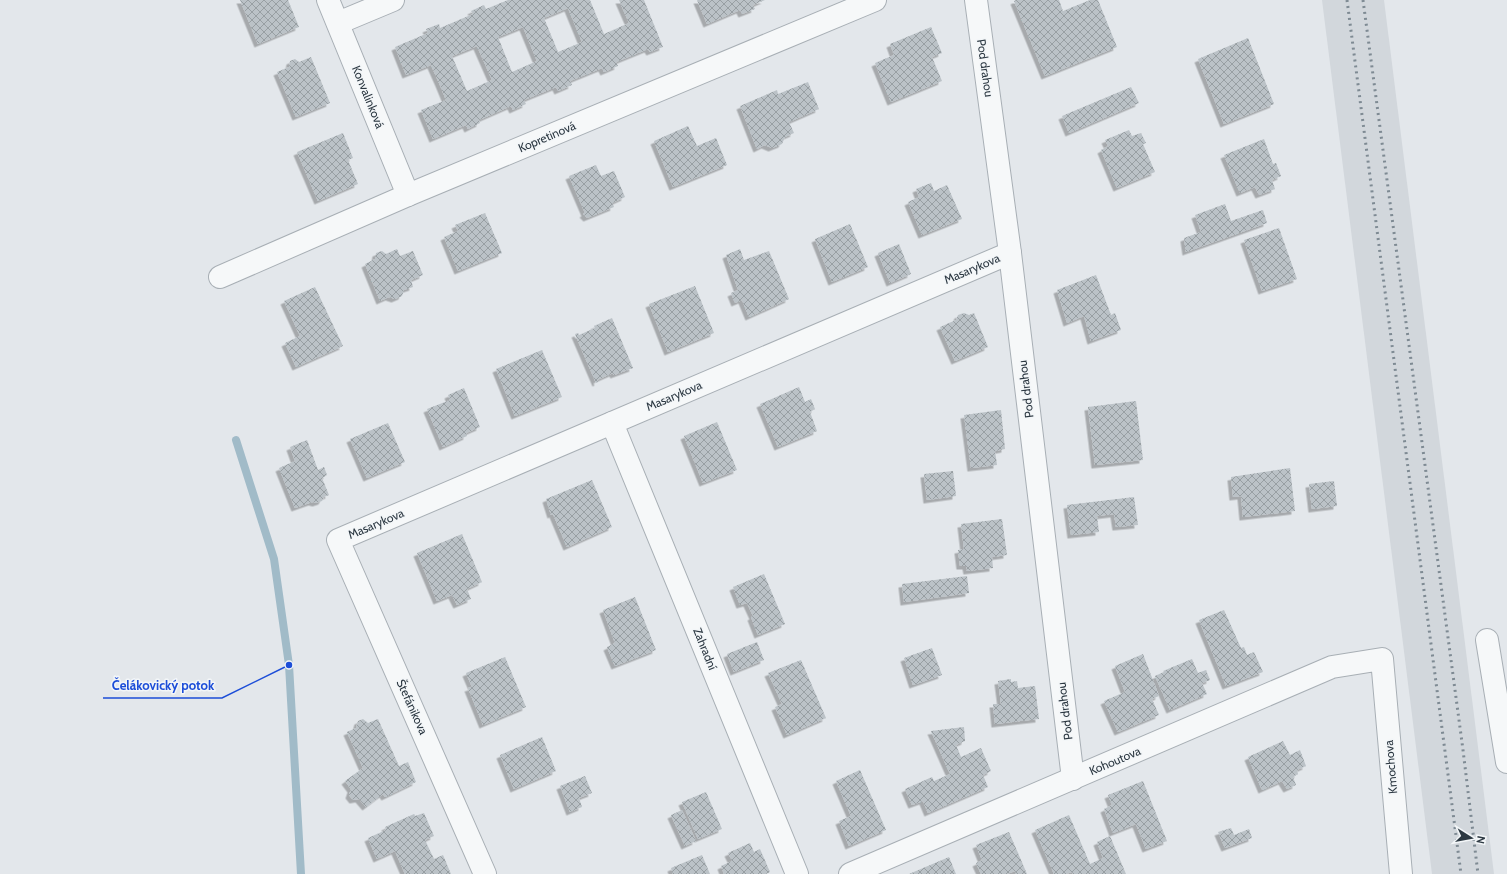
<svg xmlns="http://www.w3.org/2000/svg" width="1507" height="874" viewBox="0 0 1507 874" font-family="Cabin,sans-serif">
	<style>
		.built { fill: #d2d7dc }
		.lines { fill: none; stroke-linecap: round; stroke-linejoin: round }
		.stream { stroke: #a1bbc8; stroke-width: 8 }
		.building { fill: url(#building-cross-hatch); fill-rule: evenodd; filter: url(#shadow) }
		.minor-casing { stroke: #a8afb5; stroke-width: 24 }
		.minor { stroke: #f6f8f9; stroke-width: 22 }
		.rail { stroke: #7e8a93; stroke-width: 3; stroke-dasharray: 2 4; stroke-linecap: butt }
		.labels { text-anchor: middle; stroke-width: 3; stroke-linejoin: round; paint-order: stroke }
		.street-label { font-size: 12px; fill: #2c3842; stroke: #f3f6f8 }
		.leader { fill: none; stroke: #1d4ed8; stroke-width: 1.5 }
		.callout-dot { fill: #1d4ed8; stroke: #f3f6f8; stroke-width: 1.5 }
		.callout-label { font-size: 13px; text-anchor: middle; font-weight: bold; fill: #1d4ed8; stroke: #f3f6f8; stroke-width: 3; stroke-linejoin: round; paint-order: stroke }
	</style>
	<defs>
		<pattern id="building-cross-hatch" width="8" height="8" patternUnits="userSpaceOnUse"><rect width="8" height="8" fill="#bbc2c7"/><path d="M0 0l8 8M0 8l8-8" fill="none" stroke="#989fa3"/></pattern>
		<filter id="shadow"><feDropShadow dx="-3.5" dy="3.5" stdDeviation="0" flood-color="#0004"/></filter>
	</defs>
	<rect width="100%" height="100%" fill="#e3e7eb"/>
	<polygon class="built" points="1322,0 1384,0 1494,874 1432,874"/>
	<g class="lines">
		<polyline class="stream" points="236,440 274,559 289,665 301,874"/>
	</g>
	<g class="building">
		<polygon points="240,0 288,0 299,27 258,44"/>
		<path d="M508,0H590L604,34L629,23L619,0H644L663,47L650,52L648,49L616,62L618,66L604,72L602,68L570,81L572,85L558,91L556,87L524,100L526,104L513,110L511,106L479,120L480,123L468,129L466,125L433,139L421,110L446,100L439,83L431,65L406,75L395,47L428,33L426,29L439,24L440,28L473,14L471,11L484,5L486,9ZM568,8L582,42L558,52L544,18ZM523,27L537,61L512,72L498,37ZM477,46L492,80L467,91L452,56Z"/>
		<polygon points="697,0 765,0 753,5 755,9 742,14 740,10 707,24"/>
		<polygon points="1016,0 1059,0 1063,11 1090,0 1098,0 1117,47 1045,76 1014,1"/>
		<polygon points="931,27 942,53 932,57 942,81 891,102 875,63 894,55 890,44"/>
		<polygon points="1248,38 1274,104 1224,124 1198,59"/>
		<polygon points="311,57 330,103 296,117 277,72 289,67 290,61 295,59 299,62"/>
		<polygon points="808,82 819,109 789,122 794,133 785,137 782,144 772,148 765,145 757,149 740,106 777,90 778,94"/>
		<polygon points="1131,87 1139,103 1069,133 1062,116"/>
		<polygon points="688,126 697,146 716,138 727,165 673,187 654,141"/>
		<polygon points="1129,130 1132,136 1141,133 1146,143 1143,144 1155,172 1117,188 1101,150 1108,146 1105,140"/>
		<polygon points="343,133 353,158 348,160 358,184 318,201 297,152"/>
		<polygon points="1264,139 1273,164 1276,163 1281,176 1272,180 1275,189 1259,195 1255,187 1240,193 1224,155"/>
		<polygon points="596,165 601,176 614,171 625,197 612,203 614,207 587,218 583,214 585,213 569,176"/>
		<polygon points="931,183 934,191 947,185 962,219 922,235 908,202 919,197 916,189"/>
		<polygon points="1225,204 1231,221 1263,210 1267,223 1186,252 1184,238 1201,232 1195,215"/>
		<polygon points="485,213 502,253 458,271 444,237 458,231 455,225"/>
		<polygon points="850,224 868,267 832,282 815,239"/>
		<polygon points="1279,228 1297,279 1262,291 1244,240"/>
		<polygon points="899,244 911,274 890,283 878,253"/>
		<polygon points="397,249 400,256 413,251 423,275 411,280 413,287 404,290 402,296 395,299 389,297 380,301 365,264 375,259 376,253 382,251 386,254"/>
		<polygon points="740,249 744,260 769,251 789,299 749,317 742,300 735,303 731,293 738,290 726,255"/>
		<polygon points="1096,275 1111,315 1115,313 1121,330 1091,341 1084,316 1067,323 1057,290"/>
		<polygon points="695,286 714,333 668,352 649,304"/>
		<polygon points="315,287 343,346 296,367 285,343 300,336 284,301"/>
		<polygon points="964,313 969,315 974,313 988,347 955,361 940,327 956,320 958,315"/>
		<polygon points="612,318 633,368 614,375 613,373 597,380 598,382 596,383 575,334 578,333 579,335 595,328 594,326"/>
		<polygon points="542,350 562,397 515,416 496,369"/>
		<polygon points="799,387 805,402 811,399 815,409 810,412 817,431 778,447 760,404"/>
		<polygon points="464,388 480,427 466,433 467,436 443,447 427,409 450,400 448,395"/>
		<polygon points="1136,401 1143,460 1095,465 1088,407"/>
		<polygon points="1001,410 1005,449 995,451 997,465 971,468 964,415"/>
		<polygon points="717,422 737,470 703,483 684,436"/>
		<polygon points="388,423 405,462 367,478 350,439"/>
		<polygon points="307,440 318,470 324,467 327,475 322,478 329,495 324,497 322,501 316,503 312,502 295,508 279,468 295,461 290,447"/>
		<polygon points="1290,468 1295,511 1243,517 1241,496 1233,497 1231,477"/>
		<polygon points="953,471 956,496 927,500 924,474"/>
		<polygon points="592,480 612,527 567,547 553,514 551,515 546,499"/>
		<polygon points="1334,481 1337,506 1312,509 1309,484"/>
		<polygon points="1134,497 1138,525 1116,527 1114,514 1097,516 1099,532 1071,535 1067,505"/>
		<polygon points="1002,519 1007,555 992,557 993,568 967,571 966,566 960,566 958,550 964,549 961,524"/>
		<polygon points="462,534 482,582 467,589 471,599 457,605 452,595 437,601 417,553"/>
		<polygon points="764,574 785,624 758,635 751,617 753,616 747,603 740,605 733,587"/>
		<polygon points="967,576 969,593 904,602 902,584"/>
		<polygon points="635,597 656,650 615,666 607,647 615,643 603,610"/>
		<polygon points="1224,610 1241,648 1244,647 1247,655 1254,652 1263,672 1226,686 1199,620"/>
		<polygon points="757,642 764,660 734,672 727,654"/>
		<polygon points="932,648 942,675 913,685 904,658"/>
		<polygon points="1143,654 1159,696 1152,699 1159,715 1118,732 1104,701 1125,692 1115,666"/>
		<polygon points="505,657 526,707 483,725 468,688 472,687 466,673"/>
		<polygon points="1192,659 1198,673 1206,670 1210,680 1202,683 1207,694 1170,710 1155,676 1164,672 1163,671"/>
		<polygon points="801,660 826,718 787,735 775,707 782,704 768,673"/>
		<polygon points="1011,679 1011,682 1017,681 1018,688 1035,686 1039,719 995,724 993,704 1001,704 998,681"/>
		<polygon points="363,719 368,723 378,719 399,766 408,762 416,782 385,797 383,794 366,807 359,799 353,800 349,795 351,789 345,781 363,768 347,732 356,728 358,721"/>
		<polygon points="964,727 965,741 956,745 961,757 981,748 991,771 983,775 988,787 928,813 923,801 912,805 905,789 932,777 934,781 950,774 931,731"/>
		<polygon points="542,737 556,771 514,789 500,755"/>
		<polygon points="1283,741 1290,755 1300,750 1306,766 1297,770 1298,774 1293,777 1296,785 1287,789 1282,781 1262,790 1248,757"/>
		<polygon points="860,770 886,830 849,846 839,821 851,816 836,781"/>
		<polygon points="585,776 592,793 579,798 582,807 570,812 560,786"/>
		<polygon points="1143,781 1167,841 1146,849 1136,824 1113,833 1104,809 1112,805 1108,795"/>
		<polygon points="706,792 722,829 698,839 682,802"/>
		<polygon points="682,810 696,841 685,846 671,815"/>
		<polygon points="424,813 434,836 425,840 434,859 443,855 451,874 405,874 395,851 377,859 368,838 386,830 385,827 414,814 415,816"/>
		<polygon points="1069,815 1090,864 1103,858 1097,842 1110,836 1126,874 1073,874 1072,872 1066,874 1054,874 1035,830"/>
		<polygon points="1231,828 1234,835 1249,829 1252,838 1225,848 1218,832"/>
		<polygon points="1009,832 1027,874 1016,874 1015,871 1007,874 981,874 976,863 982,860 976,845"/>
		<polygon points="750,843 754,852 760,849 770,872 766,874 724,874 721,866 732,861 728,853"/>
		<polygon points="702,855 710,874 673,874 671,868"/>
		<polygon points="949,857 956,874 909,874"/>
	</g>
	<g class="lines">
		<defs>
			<g id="minor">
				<polyline points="328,0 408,195"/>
				<polyline points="976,0 1010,253 1073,779"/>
				<polyline points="338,23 393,0"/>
				<polyline points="220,277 408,195 875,0"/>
				<polyline points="612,423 797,874"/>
				<polyline points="1487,640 1507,762"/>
				<polyline points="485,874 338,540 1010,253"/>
				<polyline points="850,874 1332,667 1382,659 1401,874"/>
			</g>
		</defs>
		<use href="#minor" class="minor-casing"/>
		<use href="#minor" class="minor"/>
		<g class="rail">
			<polyline points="1347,0 1461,874"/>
			<polyline points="1363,0 1463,750 1478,874"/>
		</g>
	</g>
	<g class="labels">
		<g class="street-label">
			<text transform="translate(985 68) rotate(82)" y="4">Pod drahou</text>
			<text transform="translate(368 97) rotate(68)" y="4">Konvalinková</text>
			<text transform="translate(547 137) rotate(-23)" y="4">Kopretinová</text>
			<text transform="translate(972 269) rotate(-23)" y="4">Masarykova</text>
			<text transform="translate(1026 389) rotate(-97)" y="4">Pod drahou</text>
			<text transform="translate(674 396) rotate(-23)" y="4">Masarykova</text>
			<text transform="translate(376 524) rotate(-23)" y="4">Masarykova</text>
			<text transform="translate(705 649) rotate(68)" y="4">Zahradní</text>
			<text transform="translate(412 707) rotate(66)" y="4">Štefánikova</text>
			<text transform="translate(1065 711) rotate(-97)" y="4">Pod drahou</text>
			<text transform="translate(1115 761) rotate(-23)" y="4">Kohoutova</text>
			<text transform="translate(1391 767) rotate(-95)" y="4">Kmochova</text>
		</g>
	</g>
	<path class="leader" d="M289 665L222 698H103"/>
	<circle class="callout-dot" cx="289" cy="665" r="4"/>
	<g class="callout-label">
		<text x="163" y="690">Čelákovický potok</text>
	</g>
	<g transform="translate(1471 838) rotate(101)" stroke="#f3f6f8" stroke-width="3" paint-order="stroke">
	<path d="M0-3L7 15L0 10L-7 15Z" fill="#2c3842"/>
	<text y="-6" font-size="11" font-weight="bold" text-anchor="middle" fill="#2c3842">N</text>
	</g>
</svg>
